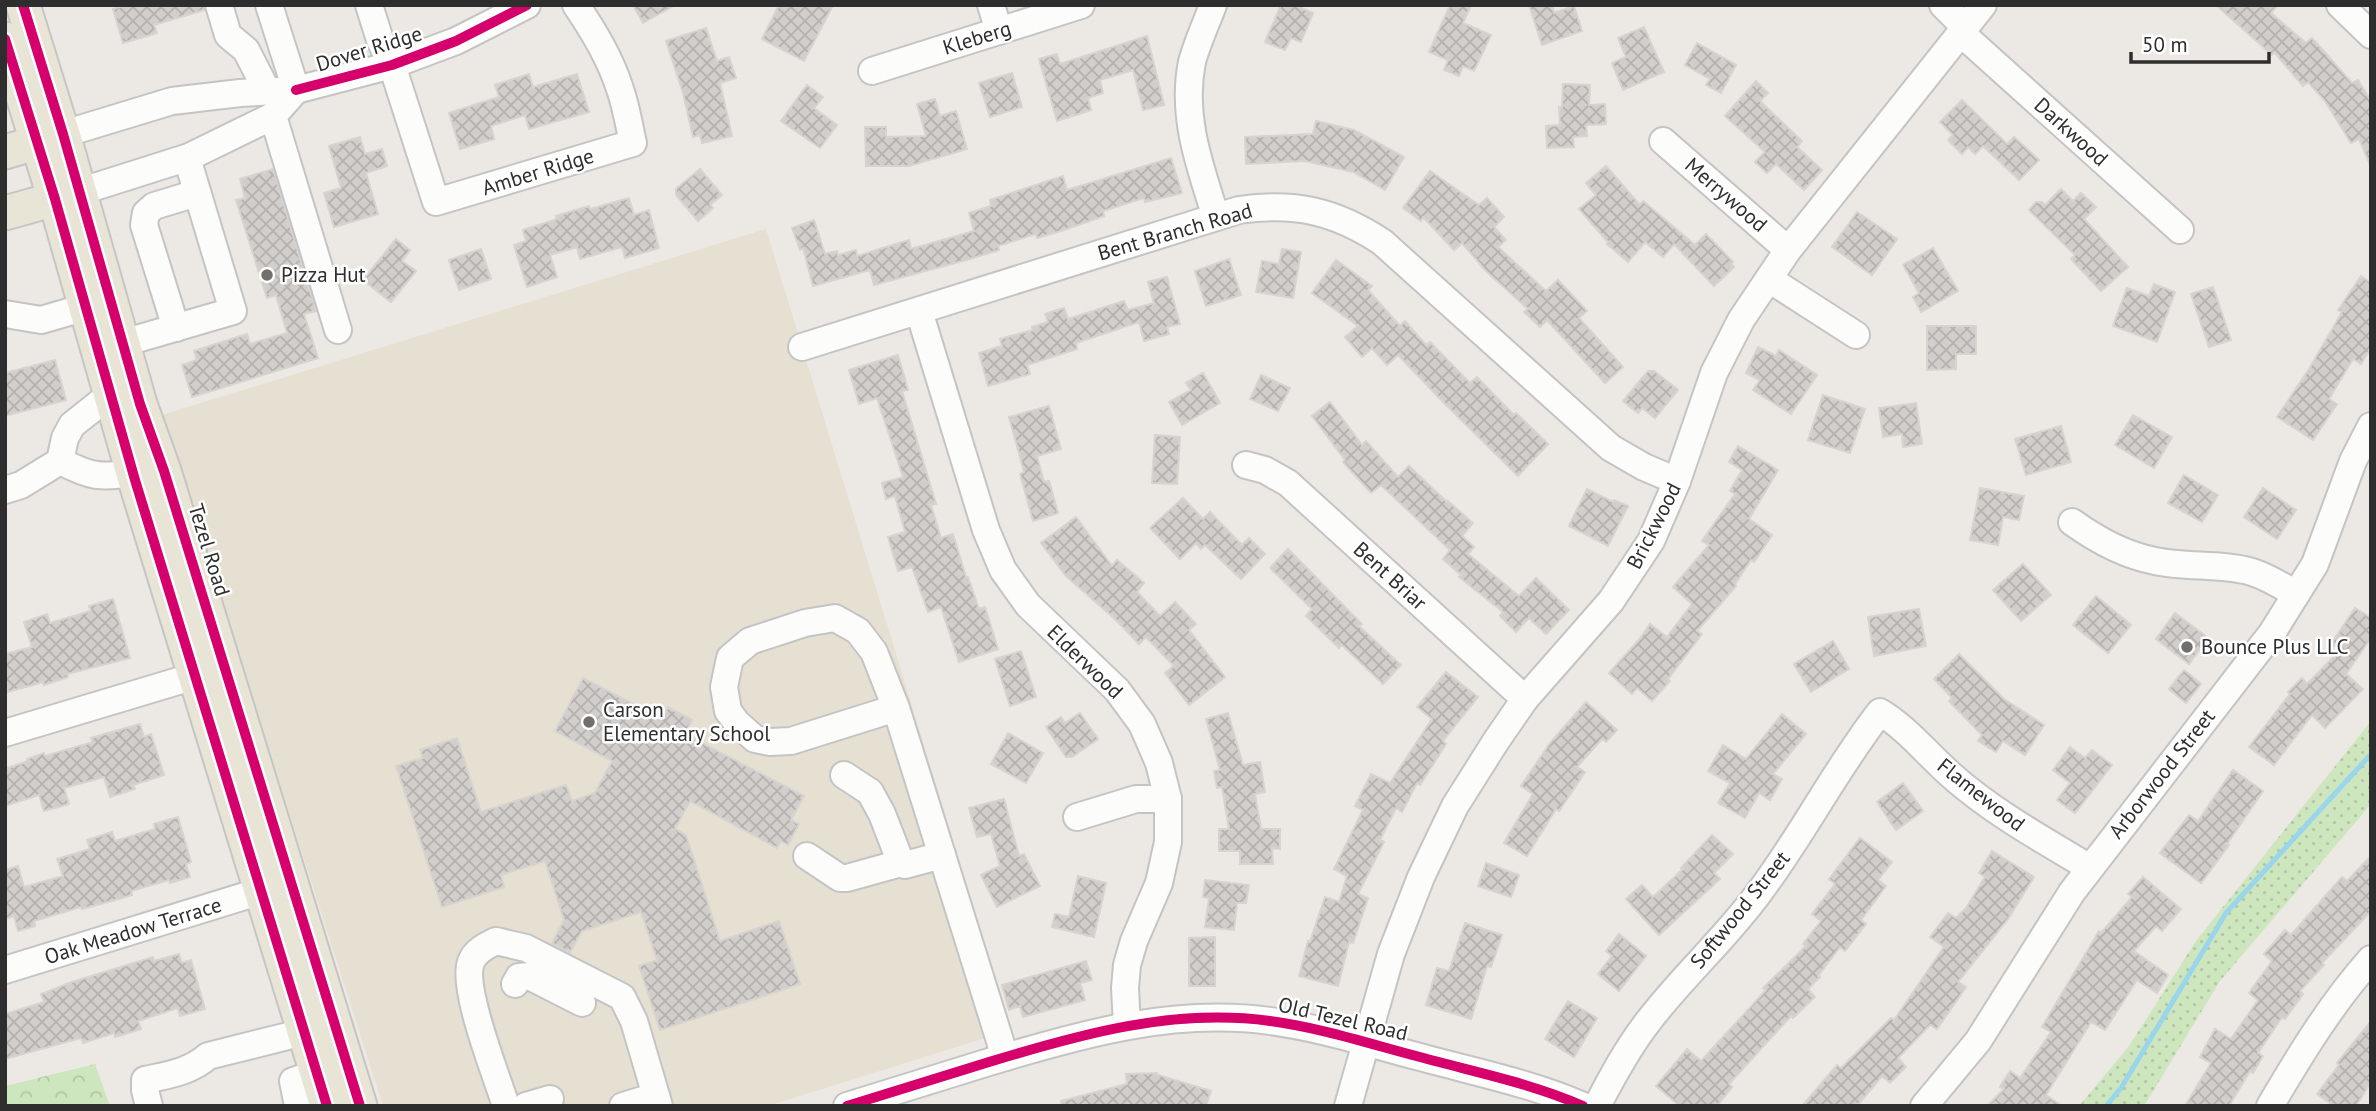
<svg xmlns="http://www.w3.org/2000/svg" width="2376" height="1111" viewBox="0 0 2376 1111" font-family="'PT Sans',sans-serif">
	<style>
		.education { fill: #e6e0d3 }
		.grass { fill: url(#grass-dots) }
		.forest { fill: url(#forest-crowns) }
		.lines { fill: none; stroke-linecap: round; stroke-linejoin: round }
		.stream { stroke: #99d6ec; stroke-width: 5 }
		.building { fill: url(#building-cross-hatch); stroke: #d7d4d0; stroke-width: 2 }
		.minor-casing { stroke: #c5c4c5; stroke-width: 30 }
		.major-casing { stroke: #c6c5c4; stroke-width: 37 }
		.minor { stroke: #fcfcfb; stroke-width: 26 }
		.major { stroke: #e8e4d6; stroke-width: 33 }
		.cycleway-casing { stroke: #fff; stroke-width: 15 }
		.cycleway { stroke: #d6006c; stroke-width: 10 }
		.poi-dot { fill: #706f6e; stroke: #fff; stroke-width: 2.5 }
		.labels { text-anchor: middle; stroke-width: 5; stroke-linejoin: round; paint-order: stroke }
		.street-label { font-size: 21px; fill: #2e2e2e; stroke: #fff }
		.poi-label { font-size: 21px; fill: #2e2e2e; stroke: #fff; text-anchor: start }
	</style>
	<defs>
		<pattern id="grass-dots" width="8" height="8" patternUnits="userSpaceOnUse" patternTransform="scale(1.75)"><rect width="8" height="8" fill="#cee6be"/><path d="M2 2h.1M6 6h.1" fill="none" stroke="#b1c6a4" stroke-width="1.8" stroke-linecap="round"/></pattern>
		<pattern id="forest-crowns" width="20" height="18" patternUnits="userSpaceOnUse" patternTransform="scale(1.75)"><rect width="20" height="18" fill="#cee6be"/><path d="M2 6a3 3 0 1 1 6 0M12 15a3 3 0 1 1 6 0" fill="none" stroke="#b1c6a4"/></pattern>
		<pattern id="building-cross-hatch" width="8" height="8" patternUnits="userSpaceOnUse" patternTransform="scale(1.75)"><rect width="8" height="8" fill="#d1cecb"/><path d="M0 0l8 8M0 8l8-8" fill="none" stroke="#b4b1af"/></pattern>
	</defs>
	<rect width="100%" height="100%" fill="#ece8e4"/>
	<polygon class="education" points="766,229 1011,1030 768,1106 383,1106 162,415"/>
	<polygon class="grass" points="2371,721 2371,804 2220,981 2144,1106 2079,1106 2129,1046 2196,941"/>
	<polygon class="forest" points="95,1064 110,1106 5,1106 5,1086"/>
	<g class="lines">
		<polyline class="stream" points="2106,1106 2121,1088 2226,913 2371,754"/>
	</g>
	<g class="building">
		<polygon points="126,5 204,5 204,10 154,25 157,33 123,43 113,9"/>
		<polygon points="633,5 675,5 643,23"/>
		<polygon points="779,5 833,5 804,61 762,39"/>
		<polygon points="1281,5 1294,5 1313,13 1301,42 1291,38 1285,50 1265,42"/>
		<polygon points="1450,5 1471,5 1463,23 1491,35 1474,71 1463,66 1459,76 1444,70 1448,60 1429,52"/>
		<polygon points="1529,5 1552,5 1554,13 1574,6 1582,31 1542,45"/>
		<polygon points="2216,5 2278,5 2271,13 2306,43 2312,38 2352,83 2358,80 2371,101 2371,167 2359,139 2351,143 2325,101 2308,82 2303,86 2274,52 2272,55"/>
		<polygon points="1644,27 1664,72 1623,90 1612,63 1626,57 1618,38"/>
		<polygon points="706,28 717,61 729,57 736,78 720,83 732,136 702,143 700,135 693,137 683,93 666,41"/>
		<polygon points="1147,36 1164,105 1143,110 1133,70 1100,80 1103,93 1088,98 1091,110 1057,121 1039,59 1057,54 1060,64"/>
		<polygon points="1697,43 1736,65 1721,93 1706,85 1710,79 1685,65"/>
		<polygon points="1012,73 1022,107 990,117 979,83"/>
		<polygon points="529,74 533,87 577,74 589,112 529,129 525,115 491,126 494,139 460,149 449,113 499,97 495,85"/>
		<polygon points="1756,81 1768,93 1760,101 1802,141 1797,147 1822,170 1804,190 1776,164 1767,173 1755,162 1765,152 1725,116"/>
		<polygon points="1563,84 1590,85 1589,105 1605,104 1606,124 1586,125 1587,136 1573,137 1574,147 1547,148 1546,126 1560,125 1559,107 1562,107"/>
		<polygon points="807,85 823,97 814,108 837,125 820,148 781,121"/>
		<polygon points="935,99 940,116 956,111 967,149 909,166 866,166 865,127 886,127 886,137 926,136 917,104"/>
		<polygon points="1962,100 2007,144 2014,137 2039,160 2019,180 1983,146 1975,154 1968,147 1962,154 1948,140 1953,135 1940,122"/>
		<polygon points="1316,121 1354,130 1404,157 1385,190 1353,172 1305,161 1246,164 1245,137 1313,134"/>
		<polygon points="360,137 365,154 382,149 387,166 366,173 378,214 334,227 324,193 341,188 329,146"/>
		<polygon points="1171,158 1182,193 1145,202 1144,198 1103,211 1104,216 1061,231 1037,238 1036,234 998,246 999,250 970,259 874,285 870,270 813,286 803,248 800,250 792,228 814,220 825,254 837,251 838,255 856,250 857,256 909,240 911,249 974,231 969,213 991,206 990,200 1063,176 1067,190"/>
		<polygon points="1606,166 1640,205 1643,201 1695,245 1706,234 1733,262 1731,264 1734,267 1714,286 1674,244 1663,257 1645,242 1628,262 1607,244 1608,242 1579,209 1596,195 1586,183"/>
		<polygon points="273,169 316,311 304,314 318,358 192,397 182,365 197,360 194,351 247,334 250,344 287,333 276,295 267,298 236,200 245,198 240,179"/>
		<polygon points="700,169 722,195 710,205 713,208 698,221 676,195 676,189"/>
		<polygon points="1430,171 1479,205 1487,198 1504,217 1494,227 1506,240 1498,247 1546,291 1558,280 1587,311 1579,318 1623,367 1605,383 1547,320 1540,327 1524,312 1528,309 1486,271 1462,243 1454,250 1423,217 1421,221 1403,208"/>
		<polygon points="2061,189 2073,201 2081,193 2096,207 2084,219 2128,267 2101,291 2071,259 2075,255 2029,210 2036,202 2042,202 2045,205"/>
		<polygon points="629,198 634,215 649,210 659,248 625,258 622,247 580,259 577,247 550,255 557,277 527,287 514,245 526,241 523,230 557,219 556,216 589,206 590,209"/>
		<polygon points="1857,212 1897,239 1872,275 1832,247"/>
		<polygon points="396,239 410,250 402,261 416,271 391,302 363,280"/>
		<polygon points="1933,248 1958,291 1921,312 1913,297 1919,293 1903,265"/>
		<polygon points="481,249 491,279 459,290 449,260"/>
		<polygon points="1282,249 1301,252 1293,298 1256,292 1262,261 1279,264"/>
		<polygon points="1229,259 1241,295 1206,306 1195,271"/>
		<polygon points="1336,260 1372,286 1368,290 1400,326 1405,321 1426,345 1430,342 1470,383 1477,377 1514,415 1516,413 1548,444 1518,476 1447,406 1398,355 1387,365 1372,348 1362,357 1345,337 1358,326 1312,293"/>
		<polygon points="2361,276 2371,283 2371,348 2361,364 2353,359 2329,399 2337,404 2313,440 2277,417 2309,369 2342,312 2338,310"/>
		<polygon points="1167,277 1180,324 1167,327 1169,334 1144,341 1139,322 1076,343 1077,349 1027,365 1030,374 988,386 979,353 1002,346 1000,339 1033,330 1032,327 1048,322 1045,314 1064,308 1068,319 1124,301 1128,310 1154,303 1148,282"/>
		<polygon points="2154,284 2175,292 2157,342 2113,326 2127,288 2149,296"/>
		<polygon points="2213,287 2231,340 2209,347 2191,294"/>
		<polygon points="1927,326 1976,326 1976,354 1956,354 1956,369 1927,370"/>
		<polygon points="1758,347 1776,356 1779,350 1817,375 1791,414 1753,390 1760,380 1746,373"/>
		<polygon points="898,355 908,390 902,391 936,504 931,505 941,538 953,534 966,577 968,577 979,609 985,607 998,649 959,662 941,607 928,612 912,567 898,571 888,537 905,532 895,496 886,499 882,483 903,477 877,398 859,404 849,370"/>
		<polygon points="55,360 66,400 5,416 5,373"/>
		<polygon points="1648,371 1654,371 1678,390 1655,418 1642,408 1638,413 1623,401"/>
		<polygon points="1203,373 1220,403 1182,425 1169,402 1191,390 1186,383"/>
		<polygon points="1261,375 1290,388 1278,411 1250,399"/>
		<polygon points="1823,395 1865,409 1850,453 1808,440"/>
		<polygon points="1330,402 1362,445 1366,441 1398,477 1409,466 1447,502 1448,501 1473,523 1462,536 1474,547 1468,554 1519,596 1536,578 1569,610 1546,634 1529,618 1516,632 1500,616 1503,612 1459,577 1461,575 1443,559 1450,550 1381,485 1371,493 1343,462 1345,460 1312,416"/>
		<polygon points="1916,403 1922,444 1903,447 1902,434 1883,437 1879,408"/>
		<polygon points="1049,406 1061,449 1037,456 1044,482 1049,481 1058,513 1033,521 1020,474 1024,472 1009,417"/>
		<polygon points="2133,415 2172,437 2154,468 2115,445"/>
		<polygon points="2061,426 2071,462 2026,475 2015,439"/>
		<polygon points="1155,435 1180,437 1177,484 1152,483"/>
		<polygon points="1738,446 1778,470 1749,519 1772,535 1754,562 1751,560 1735,584 1736,586 1697,631 1702,634 1668,679 1670,681 1652,701 1637,688 1632,694 1609,673 1638,641 1650,624 1667,637 1692,604 1673,587 1709,545 1702,541 1735,494 1730,491 1742,470 1729,462"/>
		<polygon points="2184,475 2218,495 2202,522 2168,503"/>
		<polygon points="1980,488 2024,496 2019,520 2003,517 1998,545 1970,540"/>
		<polygon points="2263,488 2296,510 2277,539 2244,517"/>
		<polygon points="1587,489 1613,502 1614,500 1628,506 1608,546 1569,526"/>
		<polygon points="1183,498 1203,519 1210,512 1242,545 1249,538 1265,554 1241,579 1205,545 1201,549 1196,543 1180,559 1150,528"/>
		<polygon points="1076,517 1112,566 1117,560 1144,583 1137,592 1160,616 1175,602 1196,624 1189,630 1225,677 1189,705 1165,673 1174,666 1146,637 1139,644 1115,619 1066,576 1041,543"/>
		<polygon points="1288,549 1362,624 1359,626 1401,665 1383,684 1342,645 1339,648 1306,616 1312,609 1270,568"/>
		<polygon points="2023,564 2051,595 2021,621 1993,590"/>
		<polygon points="2096,596 2131,625 2108,653 2073,625"/>
		<polygon points="113,599 130,658 67,674 68,677 44,685 43,682 8,692 5,681 5,654 32,647 24,622 47,614 50,623 91,611 89,606"/>
		<polygon points="2355,608 2371,618 2371,638 2346,674 2363,689 2325,728 2312,715 2274,765 2249,747 2290,694 2288,692 2302,678 2307,684 2340,650 2331,644"/>
		<polygon points="1919,609 1926,646 1874,656 1868,617"/>
		<polygon points="2175,613 2208,638 2189,664 2156,639"/>
		<polygon points="1833,641 1849,669 1811,692 1794,664"/>
		<polygon points="1021,651 1036,697 1010,706 995,659"/>
		<polygon points="1959,654 2004,699 2044,725 2025,755 2003,741 1996,752 1978,741 1982,735 1949,701 1952,698 1934,679"/>
		<polygon points="2184,670 2201,684 2186,703 2169,689"/>
		<polygon points="1446,672 1478,697 1443,741 1446,744 1420,785 1417,783 1402,812 1396,808 1380,840 1384,842 1358,894 1368,898 1353,943 1349,942 1338,986 1299,976 1308,941 1310,942 1325,897 1339,902 1347,876 1334,869 1363,810 1355,806 1371,774 1390,783 1432,719 1417,707"/>
		<polygon points="583,678 662,719 668,707 692,720 685,734 804,796 791,820 799,824 788,845 781,841 777,848 690,801 675,829 686,835 720,941 779,921 800,984 660,1030 639,966 657,960 641,912 582,931 570,953 552,943 564,920 545,861 501,875 504,887 442,907 396,766 423,758 420,750 457,738 481,812 566,785 572,801 595,793 612,761 555,731"/>
		<polygon points="1586,702 1617,730 1606,742 1602,739 1577,767 1585,772 1559,811 1556,809 1527,856 1504,843 1533,794 1521,786 1550,743"/>
		<polygon points="1080,713 1098,739 1072,757 1066,757 1046,727 1061,717 1065,723"/>
		<polygon points="1228,713 1243,765 1260,762 1265,792 1255,794 1261,829 1280,829 1280,849 1272,848 1273,864 1240,864 1240,851 1219,851 1219,829 1229,829 1222,787 1217,788 1214,771 1220,770 1206,719"/>
		<polygon points="1782,714 1806,734 1773,774 1782,779 1770,800 1759,793 1745,818 1718,803 1730,783 1708,771 1723,745 1746,759"/>
		<polygon points="140,724 144,737 151,734 164,775 133,785 135,789 110,797 104,777 64,788 69,804 44,811 39,795 5,806 5,769 28,761 27,759 44,753 45,756 93,742 91,738"/>
		<polygon points="1008,733 1043,753 1026,783 991,764"/>
		<polygon points="2070,747 2085,758 2092,750 2112,765 2075,813 2057,800 2070,783 2053,770"/>
		<polygon points="2233,770 2263,791 2227,844 2229,845 2201,883 2160,853 2189,815 2198,821"/>
		<polygon points="1903,783 1923,811 1896,830 1877,802"/>
		<polygon points="1004,799 1019,856 1024,854 1040,886 997,907 981,875 1000,866 991,834 977,837 969,808"/>
		<polygon points="178,817 191,862 186,864 190,877 170,883 169,880 131,891 132,895 115,900 82,909 81,907 34,921 35,926 18,931 14,916 5,919 5,870 18,866 24,887 63,876 57,859 90,849 87,840 112,832 115,841 155,829 154,824"/>
		<polygon points="1712,835 1733,854 1714,873 1720,879 1659,935 1626,899 1642,885 1653,897 1683,869 1681,868"/>
		<polygon points="1860,838 1892,862 1878,880 1886,886 1861,920 1866,924 1845,951 1840,947 1818,976 1820,977 1808,989 1815,997 1793,1018 1791,1016 1729,1084 1732,1087 1717,1106 1680,1106 1656,1086 1687,1049 1701,1061 1766,990 1763,988 1806,946 1803,944 1821,921 1812,914 1835,884 1829,879"/>
		<polygon points="1992,851 2034,877 2008,919 1958,982 1966,987 1937,1029 1930,1025 1898,1058 1906,1067 1890,1083 1882,1076 1857,1106 1802,1106 1837,1065 1841,1068 1891,1018 1894,1020 1944,947 1930,937 1948,913 1956,918 1966,908 1985,877 1979,873"/>
		<polygon points="2371,856 2371,911 2322,963 2324,965 2300,991 2303,994 2285,1019 2282,1017 2258,1053 2263,1056 2253,1073 2250,1071 2229,1106 2185,1106 2211,1063 2200,1057 2215,1029 2231,1039 2258,1000 2249,993 2272,961 2264,954 2285,930 2291,935 2342,877 2347,881"/>
		<polygon points="1486,863 1519,875 1511,897 1478,886"/>
		<polygon points="1078,876 1106,883 1094,937 1052,927 1055,914 1069,917"/>
		<polygon points="2143,877 2181,909 2162,931 2156,926 2134,951 2168,975 2157,993 2137,980 2105,1030 2091,1022 2046,1095 2062,1106 1987,1106 2004,1089 2000,1087 2010,1071 2020,1078 2051,1032 2042,1027 2099,931 2101,933 2132,897 2128,894"/>
		<polygon points="1205,880 1249,885 1246,903 1237,903 1234,930 1205,927 1209,898 1203,897"/>
		<polygon points="1465,923 1502,935 1491,967 1487,966 1471,1019 1426,1005 1437,968 1449,971"/>
		<polygon points="1619,934 1646,956 1619,991 1598,974 1612,956 1606,951"/>
		<polygon points="1215,937 1215,986 1189,986 1189,938"/>
		<polygon points="179,954 182,963 191,960 205,1009 180,1016 178,1008 138,1021 141,1029 115,1037 114,1033 83,1043 81,1038 5,1059 5,1014 44,1002 41,994 72,982 153,957 154,961"/>
		<polygon points="1086,961 1092,980 1080,983 1085,1000 1023,1017 1020,1006 1009,1010 1002,985"/>
		<polygon points="1568,1001 1597,1018 1574,1057 1545,1039"/>
		<polygon points="2371,1021 2371,1082 2356,1106 2334,1106 2317,1094 2339,1065 2337,1063"/>
		<polygon points="1157,1073 1158,1075 1211,1091 1206,1106 1062,1106 1061,1101 1127,1084 1126,1074"/>
	</g>
	<g class="lines">
		<defs>
			<g id="minor">
				<polyline points="219,5 228,35 246,50 267,91"/>
				<polyline points="269,5 296,90"/>
				<path d="M369,5L380,40L392,65L436,202L633,143C629,125 626,106 620,89C610,58 594,32 576,5"/>
				<polyline points="991,5 999,31"/>
				<path d="M1213,5C1206,24 1197,43 1192,62C1181,116 1200,167 1216,217"/>
				<polyline points="1943,5 1966,28"/>
				<polyline points="2340,5 2371,35"/>
				<polyline points="1962,34 2180,230"/>
				<polyline points="872,71 1081,5"/>
				<polyline points="273,116 338,330"/>
				<polyline points="47,139 172,101 240,93 296,90 392,65 456,41 527,5"/>
				<polyline points="1663,141 1788,250"/>
				<polyline points="63,197 189,157 273,116 296,90"/>
				<polyline points="1769,279 1856,335"/>
				<polyline points="919,311 986,530 1003,570 1028,605 1117,690 1142,724 1159,763 1168,799 1168,842 1159,883 1134,941 1127,965 1125,988 1127,1025"/>
				<polyline points="5,314 41,320 86,307"/>
				<polyline points="176,328 144,225 146,213 154,206 197,193"/>
				<polyline points="123,343 233,311 187,158"/>
				<path d="M802,347L1239,210C1295,202 1335,211 1382,242L1611,448L1644,467L1677,481"/>
				<path d="M60,461C91,477 100,478 134,473"/>
				<polyline points="1246,465 1265,470 1288,483 1525,699"/>
				<polyline points="5,490 21,485 60,461 65,438 72,425 111,394"/>
				<path d="M2072,522C2097,540 2124,555 2155,561C2187,568 2221,563 2252,572C2268,577 2282,586 2296,594"/>
				<polyline points="896,708 791,741 770,742 755,739 737,723 728,711 724,687 730,658 750,641 805,623 835,618 858,631 874,652 896,708 1005,1057"/>
				<polyline points="5,733 195,676"/>
				<polyline points="844,775 870,792 882,814 901,863 905,865 942,855"/>
				<polyline points="1077,817 1136,799 1168,799"/>
				<polyline points="807,856 840,878 847,878 901,863"/>
				<polyline points="5,970 261,891"/>
				<polyline points="515,984 519,977 529,976 582,1003"/>
				<path d="M149,1106L145,1090V1080C168,1075 190,1072 208,1056L304,1032"/>
				<polyline points="298,1106 293,1081 317,1073"/>
				<path d="M506,1106C497,1077 461,988 471,962C475,951 486,946 496,941L526,948L622,997L634,1021L659,1106"/>
				<polyline points="526,1106 550,1099"/>
				<polyline points="623,1106 656,1096"/>
				<path d="M847,1106C894,1091 942,1077 989,1062C1081,1034 1173,1008 1270,1021C1322,1028 1370,1044 1420,1057C1474,1072 1531,1083 1583,1106"/>
				<polyline points="1348,1106 1391,954 1421,877 1455,806 1496,741 1525,699 1611,601 1651,541 1677,481 1714,373 1741,320 1788,250 1983,5"/>
				<path d="M1597,1106C1612,1077 1627,1049 1647,1023C1681,978 1724,940 1758,894C1802,836 1835,770 1880,712C1908,729 1927,754 1952,776C1994,813 2042,839 2090,868"/>
				<polyline points="1924,1106 1978,1041 2072,892 2272,633 2315,564 2353,461 2371,426"/>
				<path d="M2270,1106C2300,1055 2331,1004 2371,959"/>
			</g>
			<g id="major">
				<polyline points="23,5 63,134 140,404 164,471 360,1106"/>
				<polyline points="5,39 55,199 135,480 327,1106"/>
				<polyline points="5,152 38,142"/>
				<polyline points="5,213 55,199"/>
			</g>
		</defs>
		<use href="#minor" class="minor-casing"/>
		<use href="#major" class="major-casing"/>
		<use href="#minor" class="minor"/>
		<use href="#major" class="major"/>
		<defs>
			<g id="cycleway">
				<polyline points="23,5 63,134 140,404 164,471 360,1106"/>
				<polyline points="5,39 55,199 135,480 327,1106"/>
				<polyline points="296,90 392,65 456,41 527,5"/>
				<path d="M847,1106C894,1091 942,1077 989,1062C1081,1034 1173,1008 1270,1021C1322,1028 1370,1044 1420,1057C1474,1072 1531,1083 1583,1106"/>
			</g>
		</defs>
		<use href="#cycleway" class="cycleway-casing"/>
		<use href="#cycleway" class="cycleway"/>
	</g>
	<g class="poi-dot">
		<circle cx="267" cy="275" r="7"/>
		<circle cx="2187" cy="647" r="7"/>
		<circle cx="589" cy="722" r="7"/>
	</g>
	<g class="labels">
		<g class="street-label">
			<text transform="translate(977 38) rotate(-17)" y="7">Kleberg</text>
			<text transform="translate(369 49) rotate(-17)" y="7">Dover Ridge</text>
			<text transform="translate(2071 132) rotate(42)" y="7">Darkwood</text>
			<text transform="translate(538 172) rotate(-17)" y="7">Amber Ridge</text>
			<text transform="translate(1726 195) rotate(41)" y="7">Merrywood</text>
			<text transform="translate(1175 232) rotate(-16)" y="7">Bent Branch Road</text>
			<text transform="translate(1654 526) rotate(-63)" y="7">Brickwood</text>
			<text transform="translate(209 550) rotate(73)" y="7">Tezel Road</text>
			<text transform="translate(1390 576) rotate(42)" y="7">Bent Briar</text>
			<text transform="translate(1085 662) rotate(44)" y="7">Elderwood</text>
			<text transform="translate(2162 774) rotate(-52)" y="7">Arborwood Street</text>
			<text transform="translate(1981 795) rotate(38)" y="7">Flamewood</text>
			<text transform="translate(1740 910) rotate(-51)" y="7">Softwood Street</text>
			<text transform="translate(133 931) rotate(-17)" y="7">Oak Meadow Terrace</text>
			<text transform="translate(1343 1019) rotate(13)" y="7">Old Tezel Road</text>
		</g>
		<g class="poi-label">
			<text x="281" y="282">Pizza Hut</text>
			<text x="2201" y="654">Bounce Plus LLC</text>
			<text x="603" y="717">Carson<tspan x="603" dy="24">Elementary School</tspan></text>
		</g>
	</g>
	<rect width="2376" height="1111" fill="none" stroke="#2e2e2e" stroke-width="14"/>
	<path d="M2131 52v10h138v-10" fill="none" stroke="#2e2e2e" stroke-width="3.5"/>
	<text x="2142" y="52" font-size="21" fill="#2e2e2e" stroke="#ffffff" stroke-width="5" paint-order="stroke">50 m</text>
</svg>
